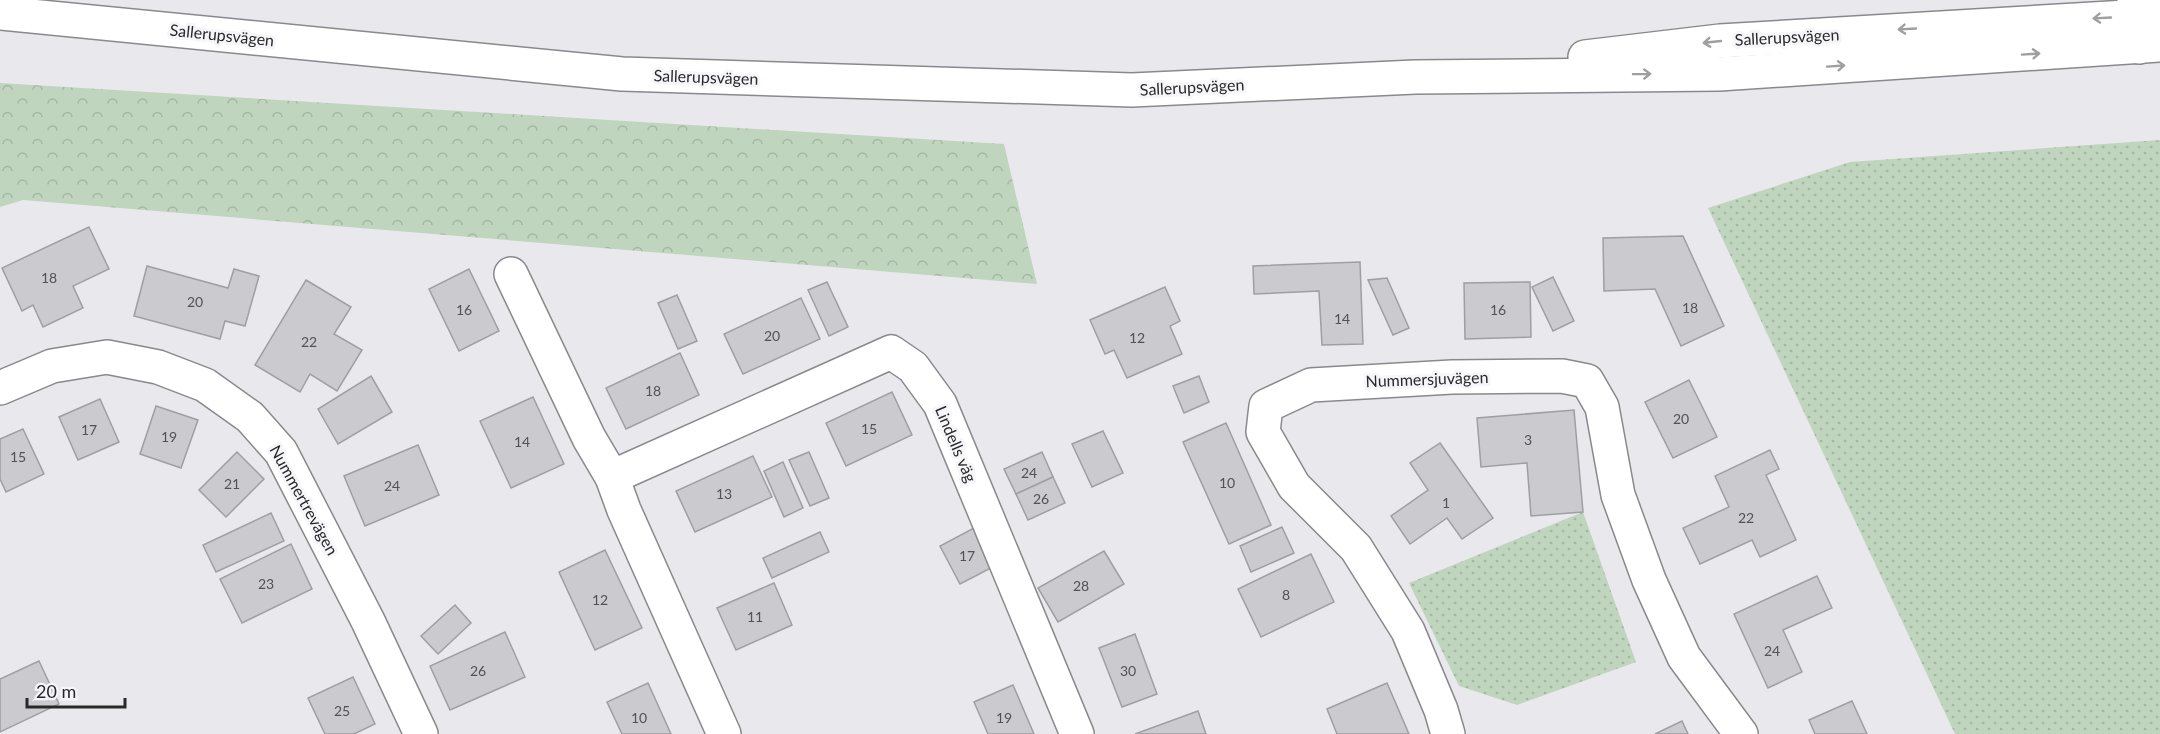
<svg xmlns="http://www.w3.org/2000/svg" width="2160" height="734" viewBox="0 0 2160 734" font-family="Lato,sans-serif">
	<style>
		.grass { fill: url(#grass-dots) }
		.park { fill: url(#park-crowns) }
		.building { fill: #cbcacf; stroke: #9f9fa3; stroke-width: 1.5 }
		.lines { fill: none; stroke-linecap: round; stroke-linejoin: round }
		.street-casing { stroke: #89898d; stroke-width: 36 }
		.secondary-casing { stroke: #89898d; stroke-width: 36 }
		.highway-casing { stroke: #89898d; stroke-width: 36 }
		.street { stroke: #fff; stroke-width: 33 }
		.secondary { stroke: #fff; stroke-width: 33 }
		.highway { stroke: #fff; stroke-width: 33 }
		.oneway { stroke: #9f9f9f }
		.labels { text-anchor: middle; stroke-width: 6; stroke-linejoin: round; paint-order: stroke }
		.number-label { font-size: 14px; fill: #525153 }
		.street-label { font-size: 16px; fill: #29292a; stroke: #f6f6fa }
	</style>
	<defs>
		<pattern id="grass-dots" width="8" height="8" patternUnits="userSpaceOnUse" patternTransform="scale(1.5)"><rect width="8" height="8" fill="#c0d5bd"/><path d="M2 2h.1M6 6h.1" fill="none" stroke="#a5b7a3" stroke-width="1.8" stroke-linecap="round"/></pattern>
		<pattern id="park-crowns" width="20" height="18" patternUnits="userSpaceOnUse" patternTransform="scale(1.5)"><rect width="20" height="18" fill="#c0d5bd"/><path d="M2 6a3 3 0 1 1 6 0M12 15a3 3 0 1 1 6 0" fill="none" stroke="#a5b7a3"/></pattern>
	</defs>
	<rect width="100%" height="100%" fill="#e9e8ed"/>
	<g class="grass">
		<polygon points="2160,140 2160,734 1955,734 1708,208 1850,162"/>
		<polygon points="1583,512 1636,662 1517,705 1459,686 1409,583"/>
	</g>
	<polygon class="park" points="0,83 1004,144 1037,284 23,200 0,207"/>
	<g class="building">
		<polygon points="89,227 109,269 73,286 83,308 43,327 33,305 22,311 2,268"/>
		<polygon points="1683,236 1724,326 1681,346 1655,289 1604,291 1603,238"/>
		<polygon points="1360,262 1363,344 1322,345 1319,291 1254,294 1253,266"/>
		<polygon points="147,266 228,288 234,269 259,276 245,326 225,321 220,339 134,316"/>
		<polygon points="469,269 499,331 459,351 429,289"/>
		<polygon points="1553,277 1574,321 1553,331 1532,287"/>
		<polygon points="1387,278 1409,328 1393,335 1368,280"/>
		<polygon points="306,280 351,307 334,334 362,350 337,391 310,374 300,392 255,365"/>
		<polygon points="827,282 848,327 829,336 808,290"/>
		<polygon points="1530,282 1531,337 1465,339 1464,283"/>
		<polygon points="1165,287 1180,321 1170,326 1182,354 1127,378 1114,350 1105,354 1090,320"/>
		<polygon points="677,295 697,341 678,349 658,303"/>
		<polygon points="801,298 820,339 743,374 724,334"/>
		<polygon points="680,353 699,395 626,429 606,388"/>
		<polygon points="371,376 392,412 338,444 318,409"/>
		<polygon points="1199,376 1209,402 1184,413 1173,386"/>
		<polygon points="1689,380 1717,437 1673,458 1645,402"/>
		<polygon points="892,392 912,435 846,466 826,423"/>
		<polygon points="533,397 564,464 511,488 480,421"/>
		<polygon points="100,399 119,442 78,460 59,417"/>
		<polygon points="156,406 198,420 181,468 140,454"/>
		<polygon points="1574,410 1583,512 1531,516 1527,463 1481,467 1477,418"/>
		<polygon points="1226,423 1271,525 1229,544 1183,442"/>
		<polygon points="23,429 44,474 6,492 0,479 0,439"/>
		<polygon points="1103,431 1123,473 1092,487 1072,444"/>
		<polygon points="1440,443 1493,518 1462,539 1447,518 1410,544 1391,516 1428,490 1410,463"/>
		<polygon points="418,445 439,495 365,526 344,476"/>
		<polygon points="1770,450 1779,469 1766,475 1796,540 1760,557 1752,540 1700,564 1683,528 1729,507 1715,476"/>
		<polygon points="237,452 264,479 226,517 199,490"/>
		<polygon points="809,452 829,498 810,506 789,460"/>
		<polygon points="1042,452 1053,477 1016,494 1004,469"/>
		<polygon points="753,456 772,497 695,532 676,491"/>
		<polygon points="783,462 803,508 784,517 764,471"/>
		<polygon points="1053,477 1065,503 1028,520 1016,494"/>
		<polygon points="271,513 284,541 216,572 203,545"/>
		<polygon points="1282,527 1294,553 1251,572 1240,546"/>
		<polygon points="974,528 993,567 960,584 940,546"/>
		<polygon points="820,532 829,552 772,578 763,558"/>
		<polygon points="291,544 312,589 242,623 220,579"/>
		<polygon points="605,550 642,628 595,650 559,572"/>
		<polygon points="1104,551 1124,584 1058,622 1038,588"/>
		<polygon points="1311,554 1334,602 1261,637 1238,589"/>
		<polygon points="1817,576 1832,608 1783,630 1802,672 1768,688 1734,614"/>
		<polygon points="774,583 792,625 736,650 717,608"/>
		<polygon points="455,605 471,623 438,654 421,636"/>
		<polygon points="505,632 525,677 450,710 430,666"/>
		<polygon points="1135,634 1157,694 1122,707 1099,648"/>
		<polygon points="39,661 59,704 0,732 0,679"/>
		<polygon points="353,677 375,724 354,734 325,734 308,698"/>
		<polygon points="648,683 671,734 622,734 607,702"/>
		<polygon points="1387,683 1409,734 1337,734 1327,709"/>
		<polygon points="1013,685 1034,734 988,734 974,702"/>
		<polygon points="1852,701 1867,734 1815,734 1809,720"/>
		<polygon points="1198,711 1206,734 1135,734"/>
		<polygon points="1682,721 1688,734 1655,734"/>
	</g>
	<g class="lines">
		<defs>
			<g id="street">
				<polyline points="511,274 589,438 612,477 624,510 724,734"/>
				<polyline points="0,388 52,366 107,357 158,367 205,385 250,417 281,452 368,621 421,734"/>
				<polyline points="612,477 891,352 913,367 940,404 1077,734"/>
				<polyline points="1448,734 1441,710 1408,631 1356,548 1294,486 1263,432 1266,406 1311,385 1452,377 1562,376 1587,381 1602,407 1618,495 1649,580 1684,657 1741,734"/>
			</g>
			<g id="secondary">
				<polyline points="0,13 622,74 1132,90 1415,77 1719,74 2160,45"/>
				<polyline points="1585,57 1720,41 2160,15"/>
			</g>
			<polyline id="highway" points="2134,0 2139,47"/>
		</defs>
		<use href="#street" class="street-casing"/>
		<use href="#secondary" class="secondary-casing"/>
		<use href="#highway" class="highway-casing"/>
		<use href="#street" class="street"/>
		<use href="#secondary" class="secondary"/>
		<use href="#highway" class="highway"/>
	</g>
	<defs><path id="oneway-shaft" d="M-6 0H5M1.5-3L5.5 0L1.5 3" fill="none" stroke-width="1.6" stroke-linecap="round" stroke-linejoin="round" transform="scale(1.5)"/></defs>
	<g class="oneway">
		<use href="#oneway-shaft" transform="translate(2102 18) rotate(177)"/>
		<use href="#oneway-shaft" transform="translate(1907 29) rotate(177)"/>
		<use href="#oneway-shaft" transform="translate(1712 42) rotate(174)"/>
		<use href="#oneway-shaft" transform="translate(2031 54) rotate(-4)"/>
		<use href="#oneway-shaft" transform="translate(1836 66) rotate(-4)"/>
		<use href="#oneway-shaft" transform="translate(1642 74) rotate(-1)"/>
	</g>
	<g class="labels">
		<g class="number-label">
			<text x="49" y="283">18</text>
			<text x="195" y="307">20</text>
			<text x="1690" y="313">18</text>
			<text x="464" y="315">16</text>
			<text x="1498" y="315">16</text>
			<text x="1342" y="324">14</text>
			<text x="772" y="341">20</text>
			<text x="1137" y="343">12</text>
			<text x="309" y="347">22</text>
			<text x="653" y="396">18</text>
			<text x="1681" y="424">20</text>
			<text x="869" y="434">15</text>
			<text x="89" y="435">17</text>
			<text x="169" y="442">19</text>
			<text x="1528" y="445">3</text>
			<text x="522" y="447">14</text>
			<text x="18" y="462">15</text>
			<text x="1029" y="478">24</text>
			<text x="1227" y="488">10</text>
			<text x="232" y="489">21</text>
			<text x="392" y="491">24</text>
			<text x="724" y="499">13</text>
			<text x="1041" y="504">26</text>
			<text x="1446" y="508">1</text>
			<text x="1746" y="523">22</text>
			<text x="967" y="561">17</text>
			<text x="266" y="589">23</text>
			<text x="1081" y="591">28</text>
			<text x="1286" y="600">8</text>
			<text x="600" y="605">12</text>
			<text x="755" y="622">11</text>
			<text x="1772" y="656">24</text>
			<text x="478" y="676">26</text>
			<text x="1128" y="676">30</text>
			<text x="342" y="716">25</text>
			<text x="639" y="723">10</text>
			<text x="1004" y="723">19</text>
		</g>
		<g class="street-label">
			<text transform="translate(222 35) rotate(6)" y="6">Sallerupsvägen</text>
			<text transform="translate(1787 37) rotate(-3)" y="6">Sallerupsvägen</text>
			<text transform="translate(706 77) rotate(2)" y="6">Sallerupsvägen</text>
			<text transform="translate(1192 87) rotate(-3)" y="6">Sallerupsvägen</text>
			<text transform="translate(1427 379) rotate(-2)" y="6">Nummersjuvägen</text>
			<text transform="translate(956 444) rotate(67)" y="6">Lindells väg</text>
			<text transform="translate(304 500) rotate(61)" y="6">Nummertrevägen</text>
		</g>
	</g>
	<path d="M27 698v9h98v-9" fill="none" stroke="#29292a" stroke-width="3"/>
	<text x="36" y="698" font-size="18" fill="#29292a" stroke="#f6f6fa" stroke-width="4.5" paint-order="stroke">20 m</text>
</svg>
